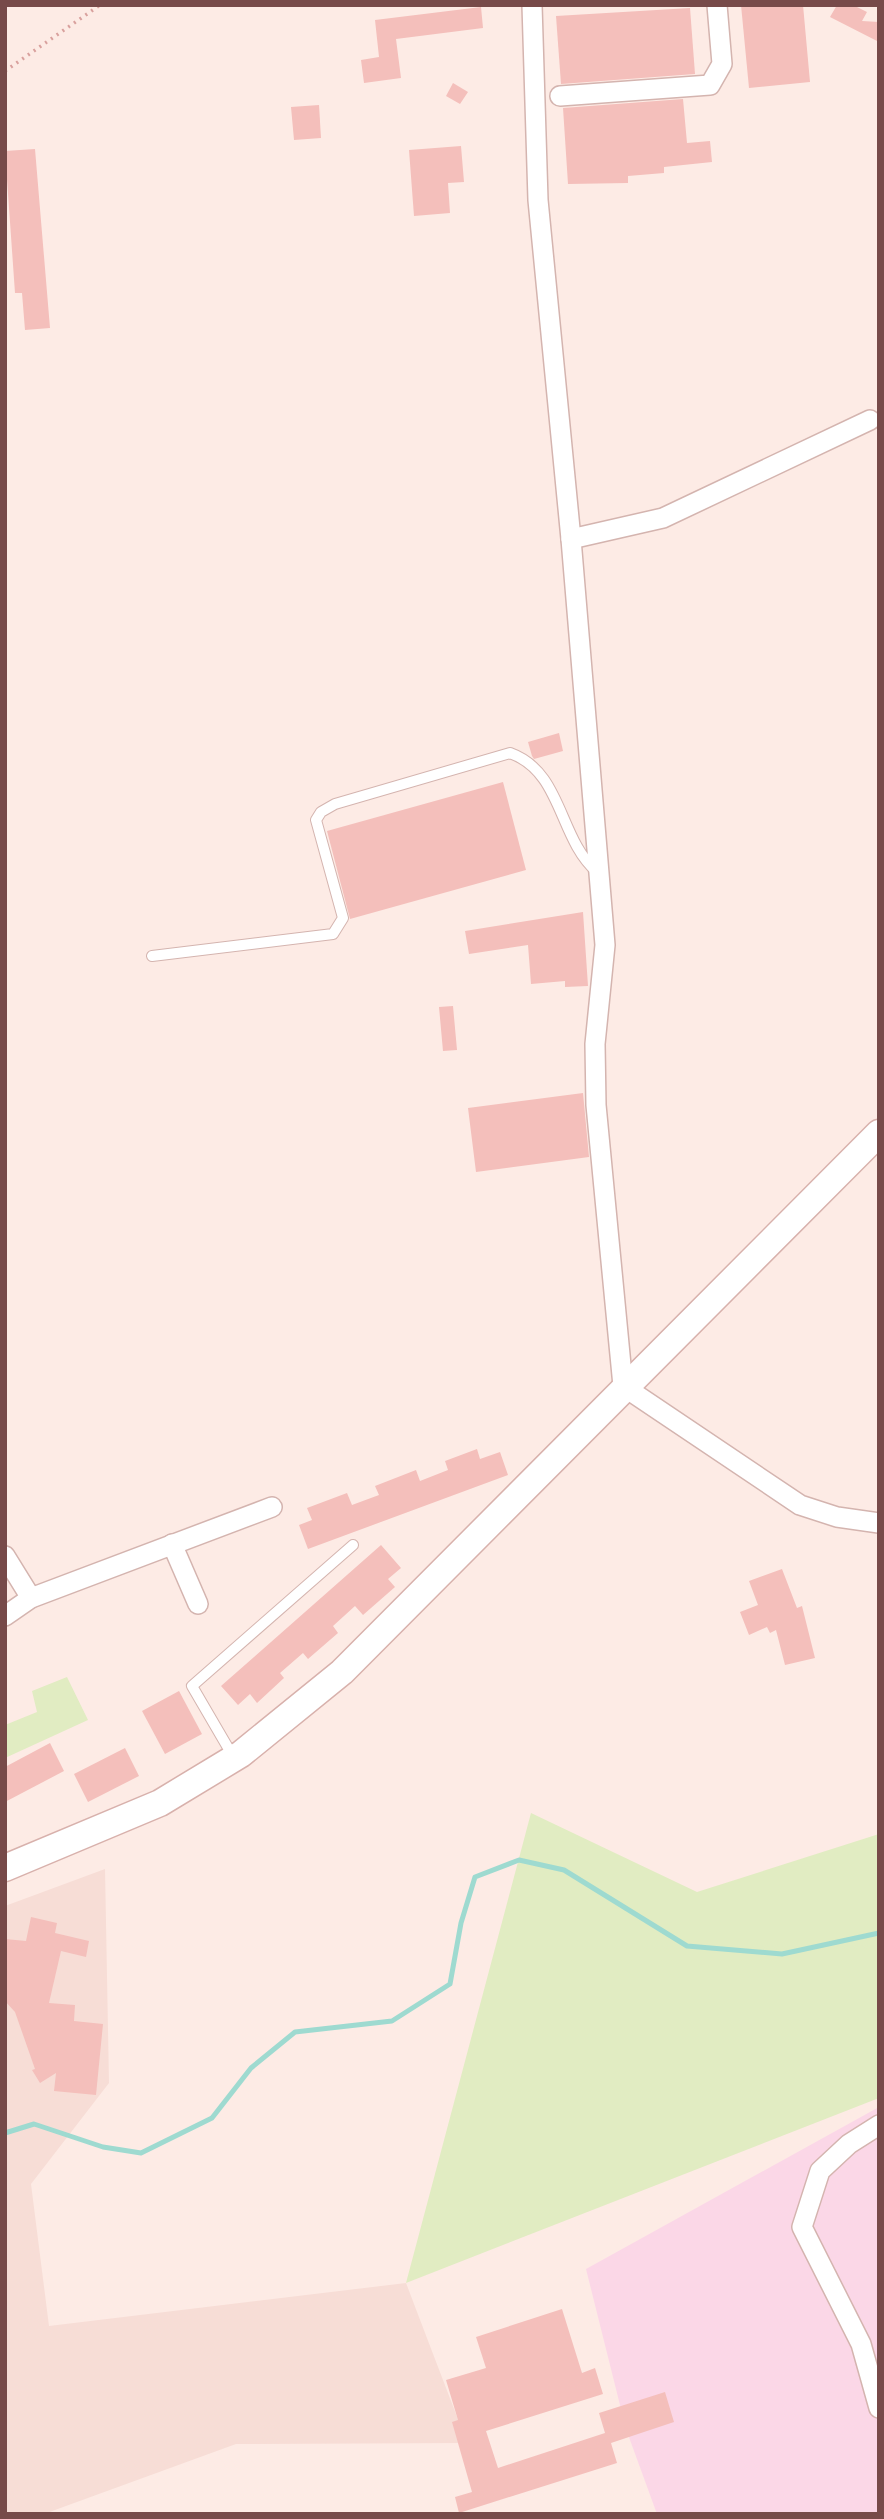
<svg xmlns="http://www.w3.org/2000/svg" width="884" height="2519" viewBox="0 0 884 2519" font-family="Raleway,sans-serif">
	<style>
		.residential { fill: #f7ddd6 }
		.medical { fill: #fbd7e7 }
		.green { fill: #e1ecc2 }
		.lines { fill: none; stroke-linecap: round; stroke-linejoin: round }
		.stream { stroke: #9edad0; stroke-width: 5 }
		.building { fill: #f4bfbb }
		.service-casing { stroke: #d4b4af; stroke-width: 12 }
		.minor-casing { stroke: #d4b4af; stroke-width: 22 }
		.secondary-casing { stroke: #d8b1ac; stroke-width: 29 }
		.path { stroke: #d9a19e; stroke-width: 3.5; stroke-dasharray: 2 5; stroke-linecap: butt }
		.service { stroke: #fff; stroke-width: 10 }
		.minor { stroke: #fff; stroke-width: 19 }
		.secondary { stroke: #fff; stroke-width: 26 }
	</style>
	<rect width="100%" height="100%" fill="#fdebe5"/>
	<polygon class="residential" points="105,1869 109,2083 31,2184 49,2326 406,2283 467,2443 236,2444 44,2514 5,2514 5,1906"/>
	<polygon class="medical" points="879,2107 879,2514 657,2514 626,2429 586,2269"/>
	<g class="green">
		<polygon points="67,1677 88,1720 5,1758 5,1725 37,1712 32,1691"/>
		<polygon points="531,1813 697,1892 879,1834 879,2098 406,2283"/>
	</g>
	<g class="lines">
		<polyline class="stream" points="5,2133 34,2124 103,2147 141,2153 212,2118 251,2068 295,2032 392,2021 450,1984 461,1923 475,1877 519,1860 564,1870 687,1946 782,1954 879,1933"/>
	</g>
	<g class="building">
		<polygon points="741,5 803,5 810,82 749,88"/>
		<polygon points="837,5 853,5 867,12 862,21 879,22 879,42 830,17"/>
		<polygon points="481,7 483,28 396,39 401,78 364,83 361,60 379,57 375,20"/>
		<polygon points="690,8 695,74 561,84 556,16"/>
		<polygon points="453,83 468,92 460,104 446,96"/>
		<polygon points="683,99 687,143 710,141 712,162 664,167 664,173 628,176 628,183 568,184 563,108"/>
		<polygon points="319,105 321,138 294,140 291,107"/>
		<polygon points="461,146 464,182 448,183 450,213 414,216 409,150"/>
		<polygon points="35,149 50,328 25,330 22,293 15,293 5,151"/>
		<polygon points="559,733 563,751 534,759 532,756 528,742"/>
		<polygon points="503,782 526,870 350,919 327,831"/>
		<polygon points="583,912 588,986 565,987 565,981 531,984 528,945 469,954 465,931"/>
		<polygon points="453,1006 457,1050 443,1051 439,1007"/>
		<polygon points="583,1093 589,1157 476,1172 468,1108"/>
		<polygon points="477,1449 480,1459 500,1452 508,1475 308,1549 299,1525 312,1520 307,1508 347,1493 352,1505 379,1495 375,1486 416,1470 420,1481 448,1470 445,1461"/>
		<polygon points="381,1545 401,1568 388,1579 395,1587 363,1615 355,1606 333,1626 338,1633 308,1659 303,1653 280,1673 284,1678 257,1703 250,1694 238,1705 221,1686"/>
		<polygon points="782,1569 797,1608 802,1606 815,1658 785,1665 776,1630 770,1633 767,1627 749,1635 740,1612 758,1605 749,1581"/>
		<polygon points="179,1691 202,1734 165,1754 142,1711"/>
		<polygon points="50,1743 64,1771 5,1802 5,1767"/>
		<polygon points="125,1748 139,1776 88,1802 74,1774"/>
		<polygon points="31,1917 57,1923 55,1933 89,1941 86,1957 61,1951 49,2003 75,2005 74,2021 103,2024 96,2095 54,2091 56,2073 40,2083 32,2070 35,2069 15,2012 5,2001 5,1939 26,1941"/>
		<polygon points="562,2309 582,2373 595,2368 603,2394 486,2431 498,2468 605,2433 599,2413 665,2392 674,2422 611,2443 617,2463 459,2513 455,2497 472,2492 452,2422 458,2420 446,2380 486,2368 476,2337"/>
	</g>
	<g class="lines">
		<defs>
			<g id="service">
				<path d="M152,956L333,934L343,918L316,820L321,812L335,804L510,753C563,772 558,838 597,872"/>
				<polyline points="234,1758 192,1686 353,1545"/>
			</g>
			<g id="minor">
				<polyline points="532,5 538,200 571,539 605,945 595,1044 596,1105 623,1386 800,1505 837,1517 879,1523"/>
				<polyline points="560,96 710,85 722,64 717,5"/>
				<polyline points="571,539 663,518 870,420"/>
				<polyline points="172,1544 198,1604"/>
				<polyline points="5,1556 31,1598"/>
				<polyline points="5,1616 31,1598 272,1507"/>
				<polyline points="879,2125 849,2144 820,2171 802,2227 861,2344 879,2408"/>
			</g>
			<polyline id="secondary" points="5,1868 160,1803 241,1754 342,1672 879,1133"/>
		</defs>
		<use href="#service" class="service-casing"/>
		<use href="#minor" class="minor-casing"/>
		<use href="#secondary" class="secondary-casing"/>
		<polyline class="path" points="5,71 100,5"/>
		<use href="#service" class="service"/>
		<use href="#minor" class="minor"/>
		<use href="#secondary" class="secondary"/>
	</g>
	<rect width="884" height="2519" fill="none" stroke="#774a49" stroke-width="14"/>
</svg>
